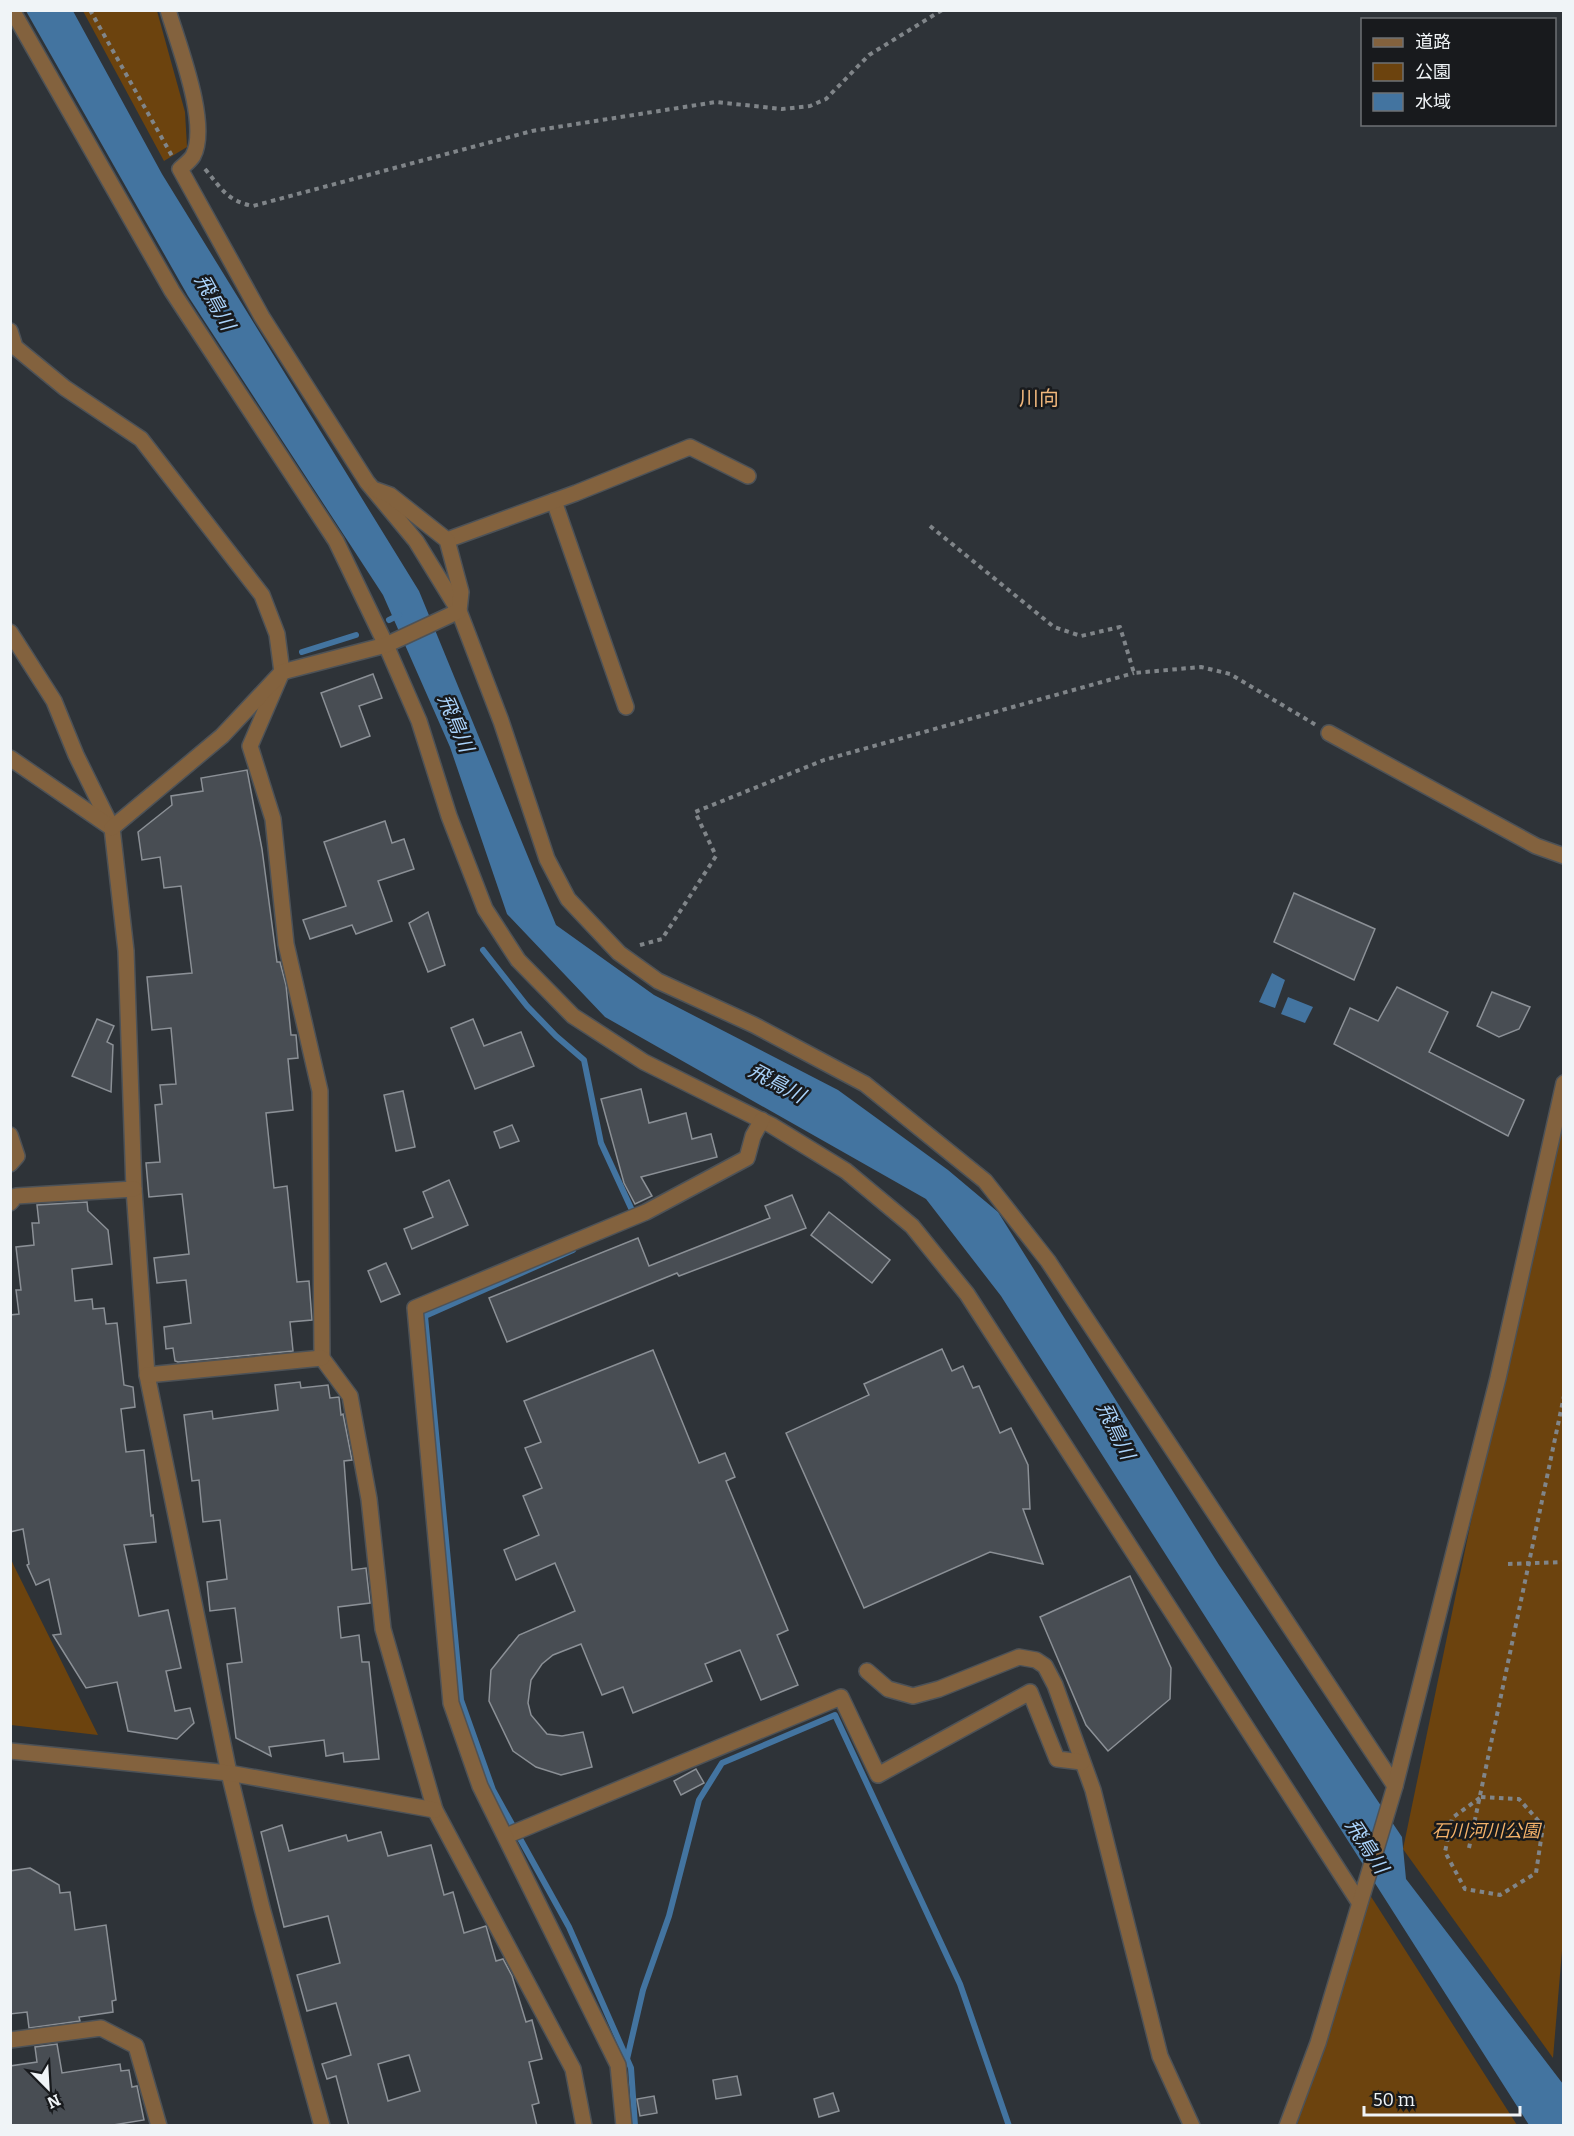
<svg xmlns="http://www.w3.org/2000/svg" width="1574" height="2136" viewBox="0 0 1574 2136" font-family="Bitter,'Noto Sans JP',serif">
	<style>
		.green { fill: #6c430e }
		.water { fill: #4374a0 }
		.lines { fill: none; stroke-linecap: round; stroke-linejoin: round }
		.stream { stroke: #4374a0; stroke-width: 6 }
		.building { fill: #484d53; stroke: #8b9096; stroke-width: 1.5; fill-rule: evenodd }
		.minor-casing { stroke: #4d5257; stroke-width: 18 }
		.path { stroke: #808589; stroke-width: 4; stroke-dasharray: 4.5 4.5; stroke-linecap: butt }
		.minor { stroke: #83623e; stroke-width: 15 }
		.labels { text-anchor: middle; stroke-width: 5; stroke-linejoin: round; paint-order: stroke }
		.park-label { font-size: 18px; font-style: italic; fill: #f5b26a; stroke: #181a1d }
		.water-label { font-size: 20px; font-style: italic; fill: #aad3fb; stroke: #181a1d }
		.neighbourhood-label { font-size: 20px; fill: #f0b77c; stroke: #181a1d }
	</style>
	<rect width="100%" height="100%" fill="#2e3338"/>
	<g class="green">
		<polygon points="83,11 157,11 185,112 187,147 164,161"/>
		<polygon points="1563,1078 1564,1927 1553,2058 1403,1849"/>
		<polygon points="11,1559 14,1566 98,1735 11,1725"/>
		<polygon points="1370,1895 1517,2125 1297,2125"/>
	</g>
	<g class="water">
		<polygon points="26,11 73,11 162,174 419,591 556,925 654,995 838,1090 948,1170 998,1212 1219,1565 1402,1837 1406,1879 1563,2084 1563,2125 1529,2125 1001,1296 926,1199 605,1017 507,914 450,747 383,595 188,296"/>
		<polygon points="1272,973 1285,980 1275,1008 1259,1002"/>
		<polygon points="1288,997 1313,1007 1305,1023 1281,1014"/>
	</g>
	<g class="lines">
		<g class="stream">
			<polyline points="389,620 399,615"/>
			<polyline points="302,652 356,635"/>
			<polyline points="483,950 527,1006 556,1036 584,1060 601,1143 631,1208"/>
			<polyline points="573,1250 425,1316 461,1700 493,1790 569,1927 631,2068 635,2126"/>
			<polyline points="627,2059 643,1990 669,1916 699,1800 722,1763 835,1715 960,1984 1009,2126"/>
		</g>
	</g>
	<g class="building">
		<polygon points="373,674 382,698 359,706 370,736 341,747 321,693"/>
		<polygon points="247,770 262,849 277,962 280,962 286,985 291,1035 296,1035 298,1058 288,1059 293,1110 266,1113 274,1188 287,1186 297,1282 309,1281 312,1320 290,1322 293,1351 178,1362 175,1361 173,1348 166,1349 164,1327 191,1323 186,1280 157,1283 154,1258 189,1254 182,1194 149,1197 146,1163 160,1162 155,1105 162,1104 160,1085 176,1084 171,1028 152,1030 147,977 192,973 181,886 164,888 160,857 142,860 138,832 172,805 171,796 203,791 201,778"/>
		<polygon points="385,821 392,843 404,839 414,869 378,881 392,921 356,934 352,925 310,939 303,920 346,906 324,842"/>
		<polygon points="1294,893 1375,929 1354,980 1274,942"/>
		<polygon points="428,912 445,965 428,972 409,923"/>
		<polygon points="1397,987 1448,1012 1429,1052 1524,1100 1508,1136 1334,1044 1350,1008 1378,1021"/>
		<polygon points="1492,992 1530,1007 1519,1029 1499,1037 1477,1026"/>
		<polygon points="97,1019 114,1026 107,1042 113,1045 111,1092 72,1076"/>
		<polygon points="473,1019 484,1046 521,1032 534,1066 475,1089 451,1028"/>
		<polygon points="641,1089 649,1123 686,1113 692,1139 711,1134 717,1157 641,1177 652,1196 635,1204 624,1183 601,1099"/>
		<polygon points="403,1091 415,1147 396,1151 384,1095"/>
		<polygon points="512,1125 519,1141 500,1148 494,1132"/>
		<polygon points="449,1180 468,1225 412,1249 404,1229 433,1217 423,1192"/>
		<polygon points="792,1195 806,1228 679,1276 677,1273 507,1342 489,1298 638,1238 649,1266 770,1218 765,1206"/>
		<polygon points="87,1202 88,1211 108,1230 112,1264 72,1269 75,1301 92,1299 93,1309 104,1308 106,1324 117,1323 124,1385 133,1387 135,1407 121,1409 126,1452 144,1450 151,1516 153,1515 156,1542 124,1545 139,1616 168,1610 181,1668 166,1671 175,1711 190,1708 194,1723 177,1739 128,1731 117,1682 86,1688 53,1635 61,1634 49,1579 36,1585 27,1565 29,1564 23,1529 10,1532 10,1315 19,1314 16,1290 21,1290 16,1247 34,1245 32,1223 39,1223 37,1205"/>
		<polygon points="829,1212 890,1260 872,1283 811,1235"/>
		<polygon points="386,1263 400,1294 381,1302 368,1271"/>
		<polygon points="942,1349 952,1371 963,1366 973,1388 979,1386 1000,1433 1011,1428 1028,1465 1030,1509 1023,1509 1043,1564 990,1552 864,1608 786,1433 869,1395 864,1384"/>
		<polygon points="653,1350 699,1463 725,1453 735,1477 726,1481 788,1630 777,1635 798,1685 761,1700 740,1650 705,1664 712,1681 633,1713 623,1687 602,1695 581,1644 553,1655 542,1664 531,1680 528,1703 531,1715 547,1734 562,1736 583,1732 592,1767 561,1775 536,1767 513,1751 489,1701 491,1670 519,1635 575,1611 555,1563 516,1580 504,1550 539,1535 523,1496 542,1488 525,1448 541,1442 524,1401"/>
		<polygon points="300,1382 301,1388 328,1385 330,1398 339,1397 341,1415 343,1414 352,1460 344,1461 352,1570 366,1568 370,1603 338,1607 341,1638 359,1635 362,1662 369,1662 379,1759 344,1762 343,1753 326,1756 324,1740 269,1747 271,1756 236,1738 227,1664 242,1662 235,1608 210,1611 207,1582 227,1579 220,1520 203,1522 199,1480 192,1481 184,1415 212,1411 213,1419 278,1410 275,1385"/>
		<polygon points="1130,1576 1171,1668 1170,1699 1108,1751 1086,1725 1040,1617"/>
		<polygon points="696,1769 704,1783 681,1795 674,1781"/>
		<path d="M282,1825L289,1851L346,1835L348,1841L381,1832L388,1856L431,1845L444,1895L453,1892L464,1933L486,1926L496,1961L503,1959L512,1976L526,2022L532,2020L542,2059L529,2062L539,2103L532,2105L537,2126H349L336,2076L327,2079L322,2064L351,2055L336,2003L307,2011L297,1975L340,1963L328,1916L284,1927L261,1832ZM409,2055L420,2091L388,2101L378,2064Z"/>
		<polygon points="30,1868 59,1885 60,1893 70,1892 75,1930 106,1925 116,2000 112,2001 113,2012 79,2017 80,2021 29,2028 27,2012 10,2014 10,1871"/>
		<polygon points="57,2044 62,2073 120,2064 121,2071 129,2070 132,2087 137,2086 144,2120 107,2126 10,2126 10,2066 37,2062 35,2047"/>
		<polygon points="737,2076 741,2095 716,2099 713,2080"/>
		<polygon points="833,2093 839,2111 819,2117 814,2099"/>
		<polygon points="654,2096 657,2113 640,2116 637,2099"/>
	</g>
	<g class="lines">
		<defs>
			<g id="minor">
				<polyline points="12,10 172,291 336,541 386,645 419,721 449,816 485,909 518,960 573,1016 644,1062 771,1125 846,1171 912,1226 967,1294 1359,1902"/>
				<path d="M168,10C178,44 210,124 193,156C190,161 184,165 180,169L262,317L367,482L416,541L459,611L501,721L547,859L568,899L619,953L658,981L754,1025L865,1084L985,1181L1048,1261L1395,1786"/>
				<polyline points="10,331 15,347 65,388 141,439 262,595 277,634 282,672 250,746 273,819 286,944 320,1091 322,1358 350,1396 369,1499 383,1629 435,1810 573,2069 584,2126"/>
				<polyline points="554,501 626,707"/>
				<polyline points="447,540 576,493 690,447 748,476"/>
				<polyline points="10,632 54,701 76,755 112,828 126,951 134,1189 147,1375 229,1773 262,1908 322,2126"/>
				<polyline points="1329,733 1536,846 1564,856"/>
				<polyline points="10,758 109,826"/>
				<polyline points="112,828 222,736 282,672 386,645 459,611 461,592 447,540 390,495 376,490"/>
				<polyline points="10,1135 17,1156 10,1164"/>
				<polyline points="10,1203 16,1196 134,1189"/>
				<polyline points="147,1375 322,1358"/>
				<polyline points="867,1671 888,1689 913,1696 939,1689 1019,1657 1036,1660 1045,1666 1055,1685 1093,1790 1160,2056 1192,2126"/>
				<polyline points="10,1751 229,1773 435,1810"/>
				<polyline points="506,1836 841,1697 878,1775 1030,1692 1057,1759 1082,1762"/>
				<polyline points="10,2040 101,2028 136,2046 159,2126"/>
				<polyline points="624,2126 618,2065 480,1786 451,1703 415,1308 646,1212 747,1158 753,1136 762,1120"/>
				<polyline points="1287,2126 1318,2043 1395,1786 1498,1378 1564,1083"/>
			</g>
		</defs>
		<use href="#minor" class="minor-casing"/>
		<g class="path">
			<polyline points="90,10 172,156"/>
			<path d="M205,169C221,188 227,201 253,206L532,131L716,102L782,109L810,106L826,99L869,55L942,10"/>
			<polyline points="930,526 1054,627 1081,636 1120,627 1134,673 1201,667 1230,674 1316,725"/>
			<polyline points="640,945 662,939 716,856 695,812 824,760 1134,673"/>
			<polyline points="1508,1564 1564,1562"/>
			<polygon points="1481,1797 1519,1799 1543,1826 1536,1873 1500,1895 1465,1889 1445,1852 1452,1818"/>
			<polyline points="1469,1848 1564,1396"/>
		</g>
		<use href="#minor" class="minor"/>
	</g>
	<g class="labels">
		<g class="park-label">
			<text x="1486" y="1837">石川河川公園</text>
		</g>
		<g class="water-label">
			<text transform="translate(215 302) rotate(61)" y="7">飛鳥川</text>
			<text transform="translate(456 723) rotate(67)" y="7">飛鳥川</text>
			<text transform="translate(777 1083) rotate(28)" y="7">飛鳥川</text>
			<text transform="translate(1116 1431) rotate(64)" y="7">飛鳥川</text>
			<text transform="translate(1367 1846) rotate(57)" y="7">飛鳥川</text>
		</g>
		<g class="neighbourhood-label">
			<text x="1039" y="405">川向</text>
		</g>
	</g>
	<rect width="1574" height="2136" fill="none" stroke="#f0f4f7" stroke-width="24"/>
	<rect x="1361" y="18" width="195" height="108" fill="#181a1d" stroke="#6e7174" stroke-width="1.5"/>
	<rect x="1373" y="38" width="30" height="9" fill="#83623e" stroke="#6e7174" stroke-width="1.5"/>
	<text x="1415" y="48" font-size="18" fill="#f0f4f7">道路</text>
	<rect x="1373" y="63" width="30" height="18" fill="#6c430e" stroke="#6e7174" stroke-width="1.5"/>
	<text x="1415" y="78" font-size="18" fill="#f0f4f7">公園</text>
	<rect x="1373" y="93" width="30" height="18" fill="#4374a0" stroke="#6e7174" stroke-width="1.5"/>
	<text x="1415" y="108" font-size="18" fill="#f0f4f7">水域</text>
	<g transform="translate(48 2088) rotate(156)" stroke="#181a1d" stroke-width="4.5" paint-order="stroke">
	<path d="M0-4.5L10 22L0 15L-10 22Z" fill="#f0f4f7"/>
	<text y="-9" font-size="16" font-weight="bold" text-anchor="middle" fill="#f0f4f7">N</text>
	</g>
	<path d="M1364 2106v9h156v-9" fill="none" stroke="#f0f4f7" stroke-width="3"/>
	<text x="1373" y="2106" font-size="18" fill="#f0f4f7" stroke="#181a1d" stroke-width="4.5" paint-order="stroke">50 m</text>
</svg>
